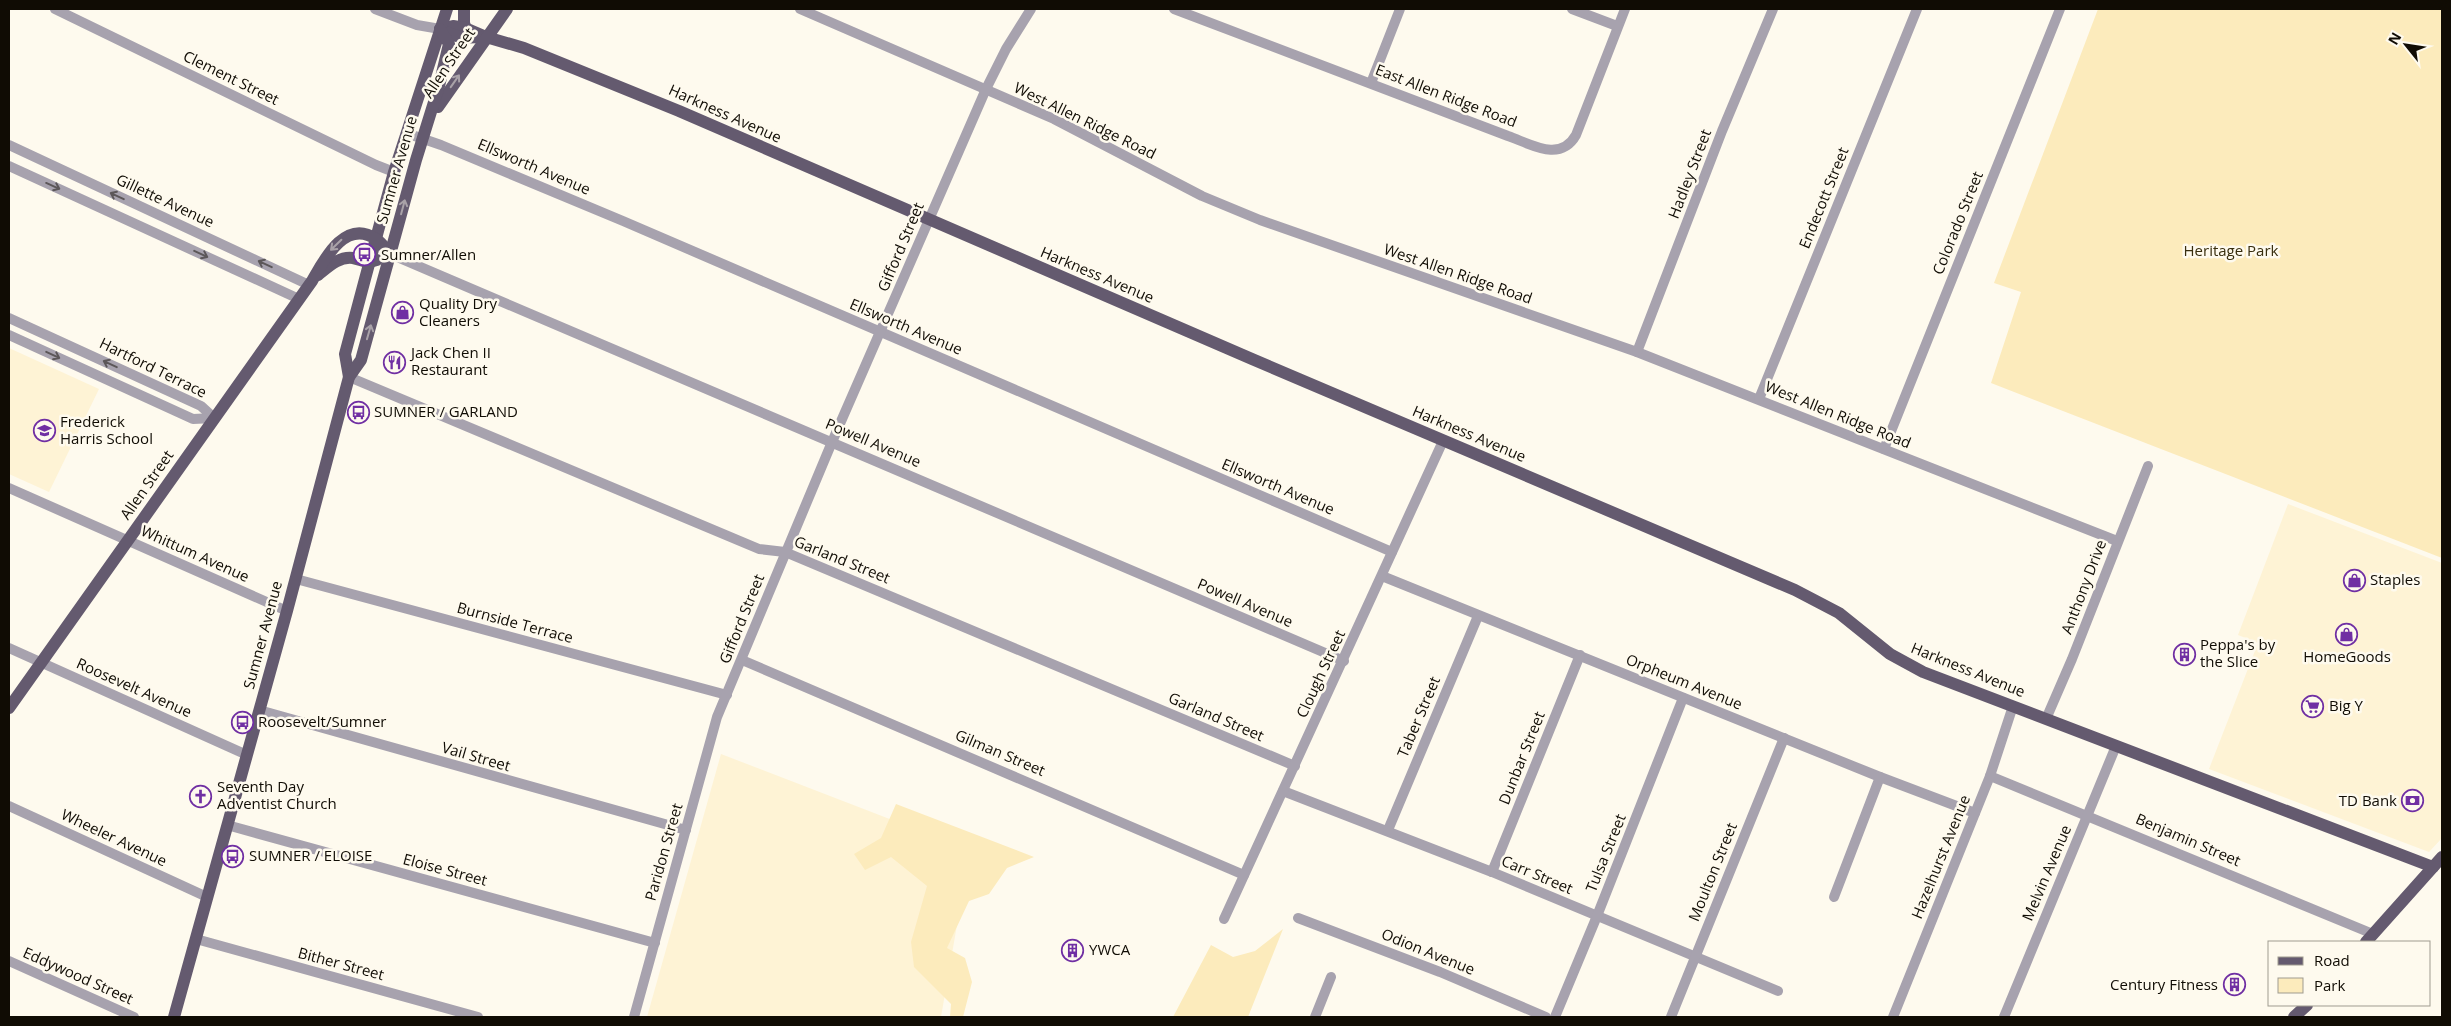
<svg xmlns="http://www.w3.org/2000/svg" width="2451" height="1026" viewBox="0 0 2451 1026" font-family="'Open Sans',sans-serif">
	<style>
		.built { fill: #fef3d5 }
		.green { fill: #fcebbc }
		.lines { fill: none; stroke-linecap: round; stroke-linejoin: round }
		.minor { stroke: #a7a2ae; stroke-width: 10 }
		.major { stroke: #645a6f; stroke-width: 12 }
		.oneway { stroke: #a9a2a8 }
		.oneway2 { stroke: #5c5759 }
		.labels { text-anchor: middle; stroke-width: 5; stroke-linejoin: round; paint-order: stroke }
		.street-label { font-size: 15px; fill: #100c04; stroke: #fefaee }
		.park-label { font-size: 15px; fill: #382e0e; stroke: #fefaee }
		.poi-label { font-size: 15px; fill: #100c04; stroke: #fefaee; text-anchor: start }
	</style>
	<rect width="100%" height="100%" fill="#fefaee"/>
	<g class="built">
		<polygon points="9,348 99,389 49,492 9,474"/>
		<polygon points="2288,504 2442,563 2442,838 2429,852 2209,769 2258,643 2238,635"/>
		<polygon points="721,754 970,850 941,1017 647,1017"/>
	</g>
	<g class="green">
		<polygon points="2098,9 2442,9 2442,558 1991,383 2021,292 1994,283"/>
		<polygon points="896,804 1034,857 1007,868 989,894 969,901 947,948 965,958 972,982 963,1017 950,1017 951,1004 914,967 911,942 927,886 891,857 865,870 854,854 881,838"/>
		<polygon points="1283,929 1248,1017 1173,1017 1211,945 1233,957 1255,951"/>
	</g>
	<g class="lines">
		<g class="minor">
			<polyline points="55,9 376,165 394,172"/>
			<polyline points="375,9 417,25 440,29"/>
			<polyline points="800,9 1054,119 1202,196 1260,220 1637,352 2117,541"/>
			<path d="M1174,9L1508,136C1531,144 1560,163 1576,135L1625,9"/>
			<polyline points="1572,9 1617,26"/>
			<polyline points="1371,83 1400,9"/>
			<polyline points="406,133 441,145 623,221 1392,552"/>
			<polyline points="9,145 309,285"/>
			<polyline points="9,166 299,299"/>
			<polyline points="390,254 1344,661"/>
			<polyline points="9,318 201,406 214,418"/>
			<polyline points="9,335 193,419 214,418"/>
			<polyline points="1637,352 1722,131 1773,9"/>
			<polyline points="349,377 759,549 785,552 1295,766"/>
			<polyline points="1759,399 1917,9"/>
			<polyline points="1884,449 2060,9"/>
			<polyline points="9,488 287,611"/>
			<polyline points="1382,576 1880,777 1975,813"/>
			<polyline points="296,579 727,695"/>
			<polyline points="9,648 247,755"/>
			<polyline points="742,660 1244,875"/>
			<polyline points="259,710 686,830"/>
			<polyline points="2046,719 2072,659 2148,466"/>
			<polyline points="1990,776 2373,934"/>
			<polyline points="1283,791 1492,872 1778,991"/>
			<polyline points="9,806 207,897"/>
			<polyline points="227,825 655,943"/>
			<polyline points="1388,830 1478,616"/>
			<polyline points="1492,872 1580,655"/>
			<polyline points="1834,897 1880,777"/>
			<polyline points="1298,918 1440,972 1546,1017"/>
			<polyline points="1224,919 1443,441"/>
			<polyline points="196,939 478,1017"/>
			<polyline points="9,961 134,1017"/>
			<polyline points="634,1017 717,717 832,442 986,89 1006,49 1031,9"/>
			<polyline points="1315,1017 1331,977"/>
			<polyline points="1555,1017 1597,916 1683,698"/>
			<polyline points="1671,1017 1784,738"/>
			<polyline points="1893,1017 1990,776 2013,706"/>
			<polyline points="2004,1017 2116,746"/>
		</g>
		<g class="major">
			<polyline points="464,9 464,23 468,36"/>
			<polyline points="440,29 453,26 465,28 486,37 524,48 679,111 1252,359 1795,590 1839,613 1890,654 1923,672 2433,867"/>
			<path d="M441,29C454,38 466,38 481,37"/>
			<polyline points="438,107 507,9"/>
			<path d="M318,275C328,267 339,256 353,258C363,260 367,264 377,260"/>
			<polyline points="349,377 345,354 365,279 394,172 447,9"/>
			<path d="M9,708L312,281C324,260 345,218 376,239C382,243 386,249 390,254"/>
			<polyline points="2366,942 2442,857"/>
			<polyline points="174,1017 287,611 349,377 361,360 416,160 439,86 449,44 440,29"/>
			<polyline points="2294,1017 2307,1005"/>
		</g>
	</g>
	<defs><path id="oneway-shaft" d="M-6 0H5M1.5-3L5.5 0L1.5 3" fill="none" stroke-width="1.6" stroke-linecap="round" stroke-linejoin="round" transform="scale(1.25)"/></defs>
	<g class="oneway">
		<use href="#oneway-shaft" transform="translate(455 81) rotate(-55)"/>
		<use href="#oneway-shaft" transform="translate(403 207) rotate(-75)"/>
		<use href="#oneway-shaft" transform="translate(336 245) rotate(136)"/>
		<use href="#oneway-shaft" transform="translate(369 332) rotate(-74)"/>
	</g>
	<g class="oneway2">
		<use href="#oneway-shaft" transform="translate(53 186) rotate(24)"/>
		<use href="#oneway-shaft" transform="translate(117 196) rotate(-155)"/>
		<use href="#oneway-shaft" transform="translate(201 254) rotate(25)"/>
		<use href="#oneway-shaft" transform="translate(265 264) rotate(-155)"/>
		<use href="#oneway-shaft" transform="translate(53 355) rotate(25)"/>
		<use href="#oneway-shaft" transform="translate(110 364) rotate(-155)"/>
	</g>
	<defs>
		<symbol id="bus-ring" viewBox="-11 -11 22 22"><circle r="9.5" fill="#fefaee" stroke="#702fa3" stroke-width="1.5"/><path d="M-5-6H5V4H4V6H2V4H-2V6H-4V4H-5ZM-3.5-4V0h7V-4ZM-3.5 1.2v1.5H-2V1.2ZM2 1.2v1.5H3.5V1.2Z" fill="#702fa3"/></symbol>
		<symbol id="shop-ring" viewBox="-11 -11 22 22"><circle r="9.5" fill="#fefaee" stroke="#702fa3" stroke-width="1.5"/><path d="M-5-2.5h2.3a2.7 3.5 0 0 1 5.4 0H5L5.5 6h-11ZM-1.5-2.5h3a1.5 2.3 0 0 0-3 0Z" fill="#702fa3"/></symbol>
		<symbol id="restaurant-ring" viewBox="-11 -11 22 22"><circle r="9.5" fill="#fefaee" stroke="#702fa3" stroke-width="1.5"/><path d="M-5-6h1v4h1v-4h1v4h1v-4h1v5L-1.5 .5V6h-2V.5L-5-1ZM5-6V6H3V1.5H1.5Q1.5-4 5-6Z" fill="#702fa3"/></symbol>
		<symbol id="school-ring" viewBox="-11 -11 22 22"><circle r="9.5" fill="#fefaee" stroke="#702fa3" stroke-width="1.5"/><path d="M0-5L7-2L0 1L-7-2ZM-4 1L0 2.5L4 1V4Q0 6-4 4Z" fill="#702fa3"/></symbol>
		<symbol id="building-ring" viewBox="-11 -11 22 22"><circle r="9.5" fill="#fefaee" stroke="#702fa3" stroke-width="1.5"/><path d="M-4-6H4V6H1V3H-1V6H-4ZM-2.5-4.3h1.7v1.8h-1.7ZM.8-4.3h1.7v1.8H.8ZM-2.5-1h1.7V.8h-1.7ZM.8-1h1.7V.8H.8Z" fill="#702fa3"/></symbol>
		<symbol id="supermarket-ring" viewBox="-11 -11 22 22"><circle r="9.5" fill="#fefaee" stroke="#702fa3" stroke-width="1.5"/><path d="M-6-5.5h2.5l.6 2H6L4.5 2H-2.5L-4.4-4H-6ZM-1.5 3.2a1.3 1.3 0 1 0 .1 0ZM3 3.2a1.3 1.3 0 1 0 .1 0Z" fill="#702fa3"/></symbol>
		<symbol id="church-ring" viewBox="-11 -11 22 22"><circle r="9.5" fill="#fefaee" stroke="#702fa3" stroke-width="1.5"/><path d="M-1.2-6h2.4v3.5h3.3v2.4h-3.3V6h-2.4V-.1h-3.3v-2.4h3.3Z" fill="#702fa3"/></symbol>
		<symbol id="bank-ring" viewBox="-11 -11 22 22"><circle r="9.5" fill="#fefaee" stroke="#702fa3" stroke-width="1.5"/><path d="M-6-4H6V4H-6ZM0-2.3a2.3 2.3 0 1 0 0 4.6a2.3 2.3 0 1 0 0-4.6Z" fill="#702fa3"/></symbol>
	</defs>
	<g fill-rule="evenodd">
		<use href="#bus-ring" x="352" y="242" width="25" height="25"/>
		<use href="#shop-ring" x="390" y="300" width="25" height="25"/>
		<use href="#restaurant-ring" x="382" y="350" width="25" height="25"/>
		<use href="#bus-ring" x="346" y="400" width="25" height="25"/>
		<use href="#school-ring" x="32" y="418" width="25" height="25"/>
		<use href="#shop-ring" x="2342" y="568" width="25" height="25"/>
		<use href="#shop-ring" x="2334" y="622" width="25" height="25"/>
		<use href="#building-ring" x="2172" y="642" width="25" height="25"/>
		<use href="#supermarket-ring" x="2300" y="694" width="25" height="25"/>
		<use href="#bus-ring" x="230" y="710" width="25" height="25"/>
		<use href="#church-ring" x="188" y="784" width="25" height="25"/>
		<use href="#bank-ring" x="2400" y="788" width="25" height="25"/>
		<use href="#bus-ring" x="220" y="844" width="25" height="25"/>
		<use href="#building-ring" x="1060" y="938" width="25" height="25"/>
		<use href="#building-ring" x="2222" y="972" width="25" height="25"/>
	</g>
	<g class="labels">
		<g class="street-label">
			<text transform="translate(449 63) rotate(-56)" y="5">Allen Street</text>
			<text transform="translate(231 78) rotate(26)" y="5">Clement Street</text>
			<text transform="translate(1446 96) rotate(21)" y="5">East Allen Ridge Road</text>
			<text transform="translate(725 114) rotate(24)" y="5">Harkness Avenue</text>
			<text transform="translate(1085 121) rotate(26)" y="5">West Allen Ridge Road</text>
			<text transform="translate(534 167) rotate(23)" y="5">Ellsworth Avenue</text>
			<text transform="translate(397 170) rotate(-74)" y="5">Sumner Avenue</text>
			<text transform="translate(1690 174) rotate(-69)" y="5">Hadley Street</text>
			<text transform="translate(1824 198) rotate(-68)" y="5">Endecott Street</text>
			<text transform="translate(165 201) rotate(25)" y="5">Gillette Avenue</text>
			<text transform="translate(1958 223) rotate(-68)" y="5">Colorado Street</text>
			<text transform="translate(901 247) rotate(-67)" y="5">Gifford Street</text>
			<text transform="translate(1458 274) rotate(19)" y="5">West Allen Ridge Road</text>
			<text transform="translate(1097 275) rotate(23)" y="5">Harkness Avenue</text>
			<text transform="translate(906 327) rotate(23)" y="5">Ellsworth Avenue</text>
			<text transform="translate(153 368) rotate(26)" y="5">Hartford Terrace</text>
			<text transform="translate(1838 415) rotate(22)" y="5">West Allen Ridge Road</text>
			<text transform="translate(1469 434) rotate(23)" y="5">Harkness Avenue</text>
			<text transform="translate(873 443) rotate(23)" y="5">Powell Avenue</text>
			<text transform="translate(147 485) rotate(-55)" y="5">Allen Street</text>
			<text transform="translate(1278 487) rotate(23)" y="5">Ellsworth Avenue</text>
			<text transform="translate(195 554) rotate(24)" y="5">Whittum Avenue</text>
			<text transform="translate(842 560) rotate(22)" y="5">Garland Street</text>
			<text transform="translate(2084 587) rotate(-69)" y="5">Anthony Drive</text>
			<text transform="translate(1245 603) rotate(23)" y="5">Powell Avenue</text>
			<text transform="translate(742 619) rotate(-68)" y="5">Gifford Street</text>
			<text transform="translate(515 623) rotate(15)" y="5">Burnside Terrace</text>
			<text transform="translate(263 635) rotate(-75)" y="5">Sumner Avenue</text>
			<text transform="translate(1968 670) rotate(22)" y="5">Harkness Avenue</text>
			<text transform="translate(1321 674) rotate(-65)" y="5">Clough Street</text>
			<text transform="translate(1684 682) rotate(22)" y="5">Orpheum Avenue</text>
			<text transform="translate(134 688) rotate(24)" y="5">Roosevelt Avenue</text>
			<text transform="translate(1216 717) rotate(23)" y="5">Garland Street</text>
			<text transform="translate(1419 717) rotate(-67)" y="5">Taber Street</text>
			<text transform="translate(1000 753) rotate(23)" y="5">Gilman Street</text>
			<text transform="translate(476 757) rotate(16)" y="5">Vail Street</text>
			<text transform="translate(1522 758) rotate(-68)" y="5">Dunbar Street</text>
			<text transform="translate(114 838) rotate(25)" y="5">Wheeler Avenue</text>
			<text transform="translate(2188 840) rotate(23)" y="5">Benjamin Street</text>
			<text transform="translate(664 852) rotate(-74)" y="5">Paridon Street</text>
			<text transform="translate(1606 853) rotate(-68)" y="5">Tulsa Street</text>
			<text transform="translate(1941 857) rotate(-68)" y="5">Hazelhurst Avenue</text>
			<text transform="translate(445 870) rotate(15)" y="5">Eloise Street</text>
			<text transform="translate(1713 872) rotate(-68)" y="5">Moulton Street</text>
			<text transform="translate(2047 873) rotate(-67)" y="5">Melvin Avenue</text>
			<text transform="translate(1537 875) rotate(23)" y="5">Carr Street</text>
			<text transform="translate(1428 952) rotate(22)" y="5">Odion Avenue</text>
			<text transform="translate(341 964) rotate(15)" y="5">Bither Street</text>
			<text transform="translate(78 976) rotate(24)" y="5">Eddywood Street</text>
		</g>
		<g class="park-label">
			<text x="2231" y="256">Heritage Park</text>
		</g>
		<g class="poi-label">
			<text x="381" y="260">Sumner/Allen</text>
			<text x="419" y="309">Quality Dry<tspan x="419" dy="17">Cleaners</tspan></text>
			<text x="411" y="358">Jack Chen II<tspan x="411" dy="17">Restaurant</tspan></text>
			<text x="374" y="417">SUMNER / GARLAND</text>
			<text x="60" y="427">Frederick<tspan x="60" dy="17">Harris School</tspan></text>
			<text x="2370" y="585">Staples</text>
			<text x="2200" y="650">Peppa's by<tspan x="2200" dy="17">the Slice</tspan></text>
			<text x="2347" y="662" text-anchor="middle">HomeGoods</text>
			<text x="2329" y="711">Big Y</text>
			<text x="258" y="727">Roosevelt/Sumner</text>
			<text x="217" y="792">Seventh Day<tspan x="217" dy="17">Adventist Church</tspan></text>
			<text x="2397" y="806" text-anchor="end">TD Bank</text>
			<text x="249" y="861">SUMNER / ELOISE</text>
			<text x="1089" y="955">YWCA</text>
			<text x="2218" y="990" text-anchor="end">Century Fitness</text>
		</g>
	</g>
	<rect width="2451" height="1026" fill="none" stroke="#100c04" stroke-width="20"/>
	<rect x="2268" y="941" width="162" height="65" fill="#fefaee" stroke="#9f9b90"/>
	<rect x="2278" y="957" width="25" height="8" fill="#645a6f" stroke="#9f9b90"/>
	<text x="2314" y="966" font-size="15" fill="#100c04">Road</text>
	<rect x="2278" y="978" width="25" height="15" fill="#fcebbc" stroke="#9f9b90"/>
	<text x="2314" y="991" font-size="15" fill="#100c04">Park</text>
	<g transform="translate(2406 45) rotate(300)" stroke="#fefaee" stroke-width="4" paint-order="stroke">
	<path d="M0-4L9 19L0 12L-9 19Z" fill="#100c04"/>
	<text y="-8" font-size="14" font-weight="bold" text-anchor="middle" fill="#100c04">N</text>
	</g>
</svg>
